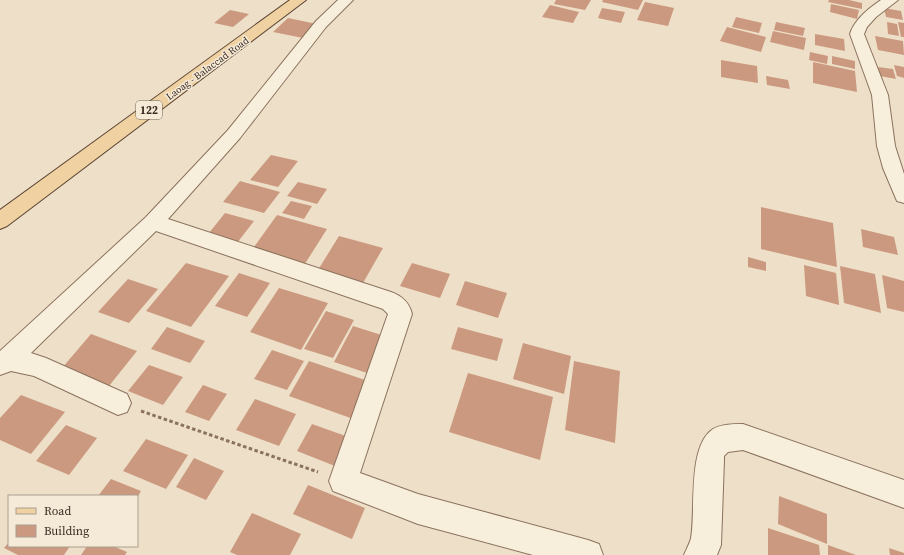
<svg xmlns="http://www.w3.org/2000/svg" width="904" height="555" viewBox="0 0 904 555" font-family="'Source Serif 4',serif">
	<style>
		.building { fill: #cb997f }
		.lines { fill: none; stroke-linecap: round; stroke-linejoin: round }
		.minor-casing { stroke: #8a725d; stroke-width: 2 }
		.major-casing { stroke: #584031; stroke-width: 2 }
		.path { stroke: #8a725d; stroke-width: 3; stroke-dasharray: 3.5 2.5; stroke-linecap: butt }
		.minor { fill: #f8eedc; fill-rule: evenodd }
		.major { fill: #efd1a2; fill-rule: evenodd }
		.labels { text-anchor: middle; stroke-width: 3; stroke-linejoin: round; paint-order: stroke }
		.far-street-label { font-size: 10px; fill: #3a2b21; stroke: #f5ead8 }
		.shield { fill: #f5ead8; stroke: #726458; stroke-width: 1 }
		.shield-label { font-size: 11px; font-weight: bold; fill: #3a2b21 }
	</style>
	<rect width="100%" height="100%" fill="#eee0c8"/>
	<g class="building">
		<polygon points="556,0 591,0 585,10 554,4"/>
		<polygon points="603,0 643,0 638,10 602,2"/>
		<polygon points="829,0 849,0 862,3 862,9 828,2"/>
		<polygon points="645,2 674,8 668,26 637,20"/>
		<polygon points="831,4 859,10 857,19 830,12"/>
		<polygon points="550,5 579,12 573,23 542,17"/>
		<polygon points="602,8 625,12 621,23 598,18"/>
		<polygon points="884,8 901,11 903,20 886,17"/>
		<polygon points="230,10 249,14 233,27 214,23"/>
		<polygon points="736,17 762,23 759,33 732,27"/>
		<polygon points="288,18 317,24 303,38 273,32"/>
		<polygon points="776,22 805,28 803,36 774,30"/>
		<polygon points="887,22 897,24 899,36 888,34"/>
		<polygon points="898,22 904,23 904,37 901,37"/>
		<polygon points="727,27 766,37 761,52 720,41"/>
		<polygon points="773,31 806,38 804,50 770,42"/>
		<polygon points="815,34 844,39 845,51 815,45"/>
		<polygon points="875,36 903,41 904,55 878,50"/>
		<polygon points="810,52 828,56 827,64 809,60"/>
		<polygon points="832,56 855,61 855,69 832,64"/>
		<polygon points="721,60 757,66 758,83 721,77"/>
		<polygon points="813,62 855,71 857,92 813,83"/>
		<polygon points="894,65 904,67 904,78 897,76"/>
		<polygon points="878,67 893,69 896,79 880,76"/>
		<polygon points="766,76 788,80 790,89 767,85"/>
		<polygon points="271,155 298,161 278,187 250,180"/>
		<polygon points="240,181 280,192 264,213 223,202"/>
		<polygon points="298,182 327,189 317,204 287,196"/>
		<polygon points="291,201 312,206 304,219 282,213"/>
		<polygon points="761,207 833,223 837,267 761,249"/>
		<polygon points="225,213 254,221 234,247 205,238"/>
		<polygon points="277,215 327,229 301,270 249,254"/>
		<polygon points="861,229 894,237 898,255 863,247"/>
		<polygon points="339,236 383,248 363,283 318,270"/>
		<polygon points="748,257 766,262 766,271 748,267"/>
		<polygon points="186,263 229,276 191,327 146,311"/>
		<polygon points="412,263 450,274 440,298 400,286"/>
		<polygon points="804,265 836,273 839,305 806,296"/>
		<polygon points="840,266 875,274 881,313 844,303"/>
		<polygon points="239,273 270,283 247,317 215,306"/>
		<polygon points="882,275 904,281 904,312 887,308"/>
		<polygon points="128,279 158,289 129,323 98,312"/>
		<polygon points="465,281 507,293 498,318 456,305"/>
		<polygon points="279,288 328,303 301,350 250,332"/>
		<polygon points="326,311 354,320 333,358 304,349"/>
		<polygon points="353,326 391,338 373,375 334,362"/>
		<polygon points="167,327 205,341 190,363 151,349"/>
		<polygon points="458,327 503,339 497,361 451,349"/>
		<polygon points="91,334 137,351 109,386 62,368"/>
		<polygon points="523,343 571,356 564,394 513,379"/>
		<polygon points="272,350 304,361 287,390 254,379"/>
		<polygon points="309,361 374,383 356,420 289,396"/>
		<polygon points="574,361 620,371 615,443 565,430"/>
		<polygon points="149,365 183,377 163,405 128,391"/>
		<polygon points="468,373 553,397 540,460 449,432"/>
		<polygon points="203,385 227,394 209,421 185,412"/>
		<polygon points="21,395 65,412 31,454 0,440 0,418"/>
		<polygon points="255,399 296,414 279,446 236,430"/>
		<polygon points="312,424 354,439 340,468 297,451"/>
		<polygon points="66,425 97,438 69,475 36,461"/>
		<polygon points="146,439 188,455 166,489 123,471"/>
		<polygon points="194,458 224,471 206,500 176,487"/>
		<polygon points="111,479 141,491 137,498 137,496 98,496"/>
		<polygon points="308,485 365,508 352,539 293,514"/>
		<polygon points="779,496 827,514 827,544 778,524"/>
		<polygon points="252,513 301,534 290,555 237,555 230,552"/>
		<polygon points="768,528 819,545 820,555 768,555"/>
		<polygon points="9,542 9,546 70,546 64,555 18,555 4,548"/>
		<polygon points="828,545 856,555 828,555"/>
		<polygon points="87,546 113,546 127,552 125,555 81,555"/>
		<polygon points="889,548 904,553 904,555 890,555"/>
	</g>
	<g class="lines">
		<defs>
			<g id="minor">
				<path d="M338,0H353L326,27L240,138L168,219L391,292C402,296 409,302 412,314L360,473L418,494L588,540L599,544L603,555H533L418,524L333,491L329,481L388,314L383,309L156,231L31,353L46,358L127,394L131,403L127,412L118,415L34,376L11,371L0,375V351L146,217L228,130L316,21Z"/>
				<path d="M881,0H898L876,17L867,27L864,34L888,95L895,146L904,174V203L897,201L883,168L877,146L872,95L850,34C854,20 869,8 881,0Z"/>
				<path d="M743,424L904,480V508L743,450L728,452L724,456V460L721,545L717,555H684C686,550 690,543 691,538C696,510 687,446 713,429C722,424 733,424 743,424Z"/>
			</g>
			<polygon id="major" points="290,0 306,0 7,226 0,229 0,210"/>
		</defs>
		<use href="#minor" class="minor-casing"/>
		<use href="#major" class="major-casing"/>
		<polyline class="path" points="141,411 318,472"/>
		<use href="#minor" class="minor"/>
		<use href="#major" class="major"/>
	</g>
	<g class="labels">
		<g class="far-street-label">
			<text transform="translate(207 68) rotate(-36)" y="4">Laoag - Balaccad Road</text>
		</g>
		<rect class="shield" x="136" y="101" width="26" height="18" rx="3"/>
		<g class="shield-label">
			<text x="149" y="114">122</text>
		</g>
	</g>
	<rect x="8" y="495" width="130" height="52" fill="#f5ead8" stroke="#aa9e8f"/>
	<rect x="16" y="508" width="20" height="6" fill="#efd1a2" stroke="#aa9e8f"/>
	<text x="44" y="515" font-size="12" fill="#3a2b21">Road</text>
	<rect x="16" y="525" width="20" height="12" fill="#cb997f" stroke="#aa9e8f"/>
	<text x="44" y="535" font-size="12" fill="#3a2b21">Building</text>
</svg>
